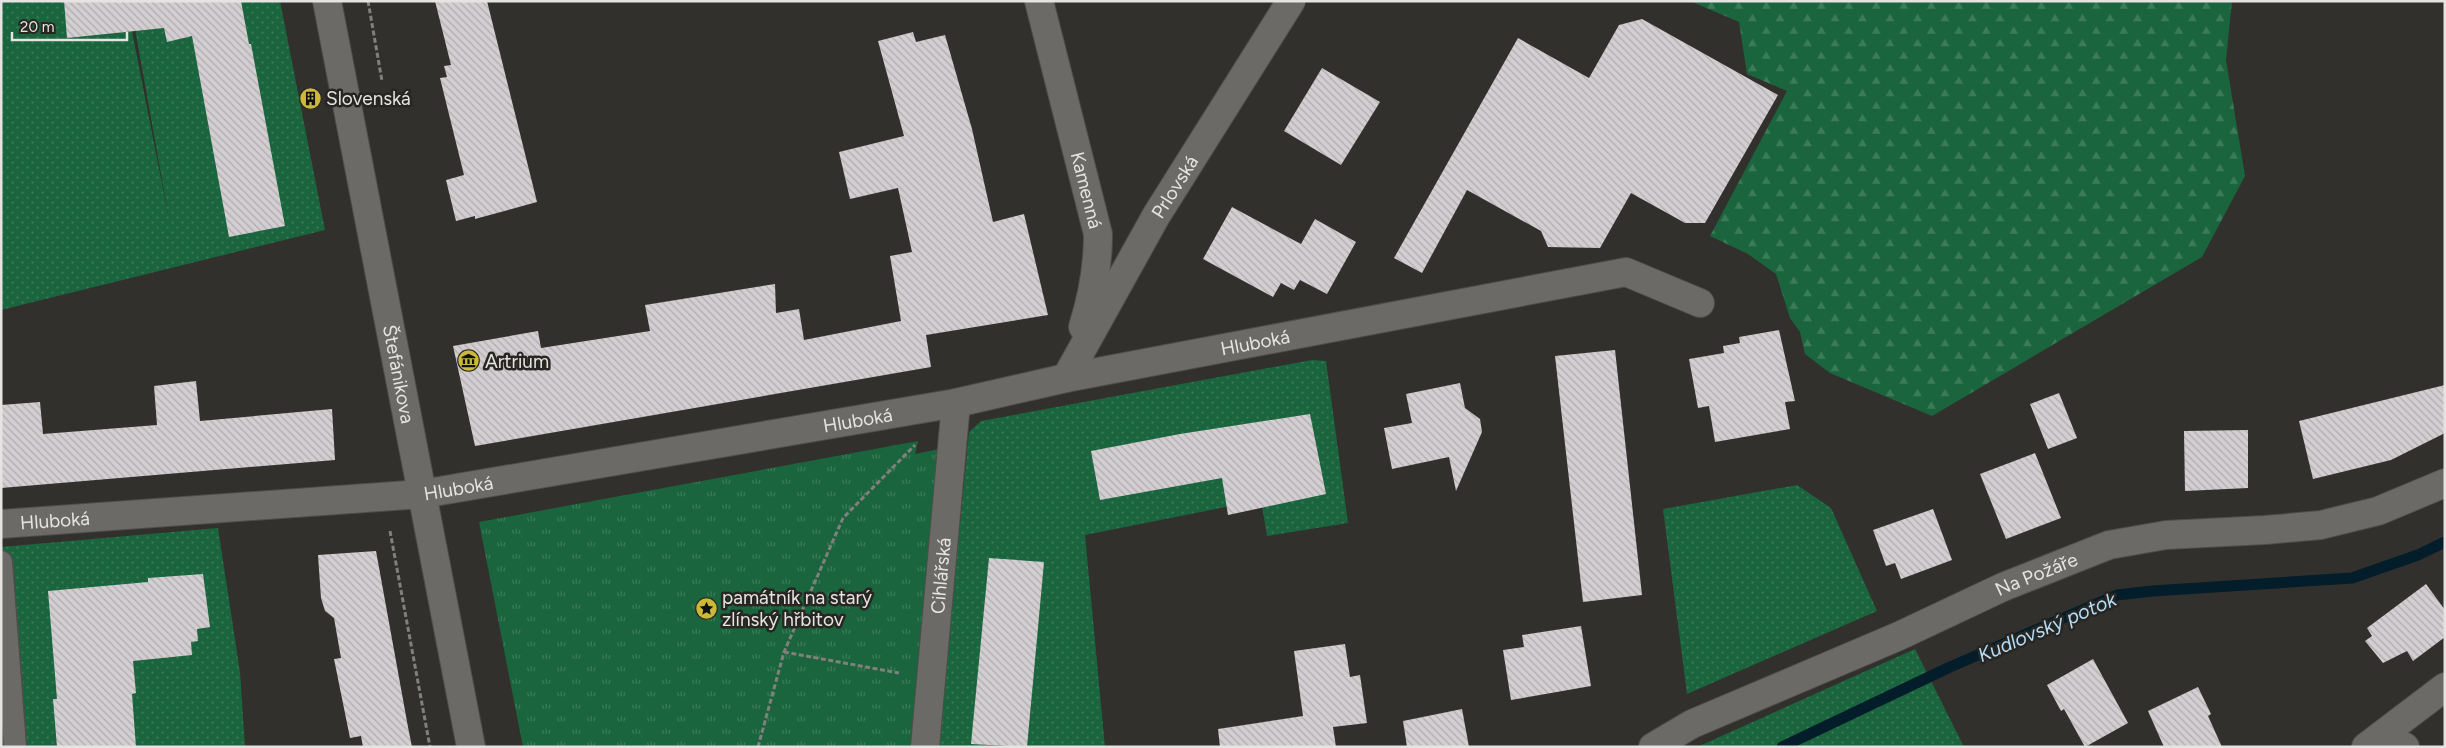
<svg xmlns="http://www.w3.org/2000/svg" width="2446" height="748" viewBox="0 0 2446 748" font-family="Figtree,sans-serif">
	<style>
		.grass { fill: url(#grass-dots) }
		.forest { fill: url(#forest-firs) }
		.park { fill: url(#park-tufts) }
		.lines { fill: none; stroke-linecap: round; stroke-linejoin: round }
		.stream { stroke: #031d2a; stroke-width: 11 }
		.building { fill: url(#building-back-hatch) }
		.service-casing { stroke: #4e4d4a; stroke-width: 25 }
		.minor-casing { stroke: #4e4d4a; stroke-width: 30 }
		.tertiary-casing { stroke: #4e4d4a; stroke-width: 30 }
		.path { stroke: #81807d; stroke-width: 3; stroke-dasharray: 5 2.5; stroke-linecap: butt }
		.service { stroke: #6b6a66; stroke-width: 22 }
		.minor { stroke: #6b6a66; stroke-width: 28 }
		.tertiary { stroke: #6b6a66; stroke-width: 28 }
		.labels { text-anchor: middle; stroke-width: 5; stroke-linejoin: round; paint-order: stroke }
		.poi-label { font-size: 19px; fill: #e5e4e2; stroke: #272622; text-anchor: start }
		.street-label { font-size: 19px; fill: #e5e4e2; stroke: #272622 }
		.water-label { font-size: 20px; font-style: italic; fill: #b5dcf4; stroke: #272622 }
	</style>
	<defs>
		<pattern id="grass-dots" width="8" height="8" patternUnits="userSpaceOnUse" patternTransform="scale(1.25)"><rect width="8" height="8" fill="#1a653d"/><path d="M2 2h.1M6 6h.1" fill="none" stroke="#3b7b59" stroke-width="1.8" stroke-linecap="round"/></pattern>
		<pattern id="forest-firs" width="22" height="20" patternUnits="userSpaceOnUse" patternTransform="scale(1.25)"><rect width="22" height="20" fill="#1a653d"/><path d="M5 1l3.5 6h-7zM16 11l3.5 6h-7z" fill="#3b7b59"/></pattern>
		<pattern id="park-tufts" width="24" height="20" patternUnits="userSpaceOnUse" patternTransform="scale(1.25)"><rect width="24" height="20" fill="#1a653d"/><path d="M3 7l-1-3M5 7V3M7 7l1-3M15 17l-1-3M17 17v-4M19 17l1-3" fill="none" stroke="#3b7b59"/></pattern>
		<pattern id="building-back-hatch" width="6" height="6" patternUnits="userSpaceOnUse" patternTransform="scale(1.25)"><rect width="6" height="6" fill="#d3ced1"/><path d="M-1 5l2 2M0 0l6 6M5-1l2 2" fill="none" stroke="#b0acae"/></pattern>
	</defs>
	<rect width="100%" height="100%" fill="#31302c"/>
	<g class="grass">
		<polygon points="1,1 126,1 169,219 130,1 280,1 325,230 1,310"/>
		<polygon points="1312,360 1326,361 1348,523 1267,536 1261,500 1085,535 1105,747 938,747 969,432 981,421"/>
		<polygon points="1797,485 1831,508 1877,611 1687,694 1663,509"/>
		<polygon points="218,528 240,672 245,747 1,747 1,547"/>
		<polygon points="1915,649 1964,747 1697,747"/>
	</g>
	<polygon class="forest" points="1690,1 2232,1 2226,60 2245,176 2202,257 1932,416 1830,373 1805,354 1800,332 1790,318 1776,274 1748,254 1710,236 1787,91 1747,74 1739,22"/>
	<polygon class="park" points="918,441 915,454 944,448 914,747 523,747 479,522"/>
	<g class="lines">
		<polyline class="stream" points="1782,747 1950,667 2117,595 2152,591 2352,578 2418,555 2445,542"/>
	</g>
	<g class="building">
		<polygon points="64,1 241,1 249,44 251,44 285,226 229,237 192,36 167,42 164,28 67,38"/>
		<polygon points="435,1 487,1 537,202 475,219 475,216 456,221 446,180 464,175 440,78 447,77 444,66 451,65"/>
		<polygon points="1642,19 1778,95 1705,223 1685,223 1631,193 1600,248 1548,247 1541,231 1467,190 1422,273 1394,258 1518,38 1589,78 1619,25"/>
		<polygon points="913,32 916,42 945,35 972,129 993,222 1024,214 1048,315 926,335 931,367 475,446 453,346 538,331 541,348 650,331 645,305 775,284 776,313 799,309 804,340 901,321 890,256 912,252 898,188 850,199 839,152 904,136 878,41"/>
		<polygon points="1322,68 1380,102 1341,165 1284,131"/>
		<polygon points="1232,207 1301,244 1315,219 1356,242 1327,294 1300,280 1294,290 1281,283 1273,297 1203,259"/>
		<polygon points="1779,330 1795,401 1785,402 1790,429 1715,442 1709,406 1698,408 1689,359 1724,353 1723,346 1740,343 1739,337"/>
		<polygon points="1615,350 1642,595 1583,602 1555,356"/>
		<polygon points="196,381 200,421 332,409 335,460 1,488 1,405 40,402 43,434 157,425 154,386"/>
		<polygon points="1460,383 1465,408 1480,419 1482,432 1456,491 1449,457 1392,469 1384,428 1412,423 1406,394"/>
		<polygon points="2445,385 2445,433 2391,460 2313,479 2299,421"/>
		<polygon points="2059,393 2077,438 2048,449 2030,404"/>
		<polygon points="1310,414 1326,494 1228,515 1222,478 1100,500 1091,451 1180,434"/>
		<polygon points="2248,430 2248,488 2185,491 2184,431"/>
		<polygon points="2035,453 2061,518 2006,539 1980,474"/>
		<polygon points="1933,509 1952,560 1901,579 1895,563 1886,566 1873,530"/>
		<polygon points="376,551 408,727 412,747 363,747 361,736 350,738 334,659 341,658 334,618 325,611 321,598 318,555"/>
		<polygon points="989,558 1044,562 1027,747 971,744"/>
		<polygon points="203,574 210,627 197,629 198,641 191,642 192,655 133,661 136,693 132,694 136,747 57,747 53,699 57,699 48,591 148,582 148,578"/>
		<polygon points="2426,584 2445,610 2445,637 2413,661 2407,651 2383,663 2365,641 2372,636 2367,628"/>
		<polygon points="1581,626 1591,686 1511,700 1503,650 1524,647 1522,635"/>
		<polygon points="1345,644 1350,677 1360,675 1367,723 1333,727 1336,747 1220,747 1218,729 1303,716 1294,651"/>
		<polygon points="2093,659 2128,723 2085,747 2064,709 2061,711 2047,685"/>
		<polygon points="2198,687 2211,714 2208,716 2222,747 2164,747 2148,711"/>
		<polygon points="1462,709 1469,747 1407,747 1403,721"/>
	</g>
	<g class="lines">
		<defs>
			<polyline id="service" points="1,562 15,747"/>
			<g id="minor">
				<path id="s1" d="M1039,1L1098,234C1098,267 1093,295 1083,327"/>
				<path id="s2" d="M1066,378L1156,216L1291,1"/>
				<path id="s3" d="M1,524L422,494L956,403L1066,378L1626,272L1700,303"/>
				<polyline points="2382,735 2405,747"/>
				<path id="s4" d="M925,747L956,403"/>
				<path id="s5" d="M1653,747L1692,724L1899,636L2003,587L2109,545L2166,535L2265,530L2321,525L2378,511L2445,483"/>
			</g>
			<g id="tertiary">
				<path id="s6" d="M327,1L471,747"/>
				<polyline points="2366,747 2445,687"/>
			</g>
		</defs>
		<use href="#service" class="service-casing"/>
		<use href="#minor" class="minor-casing"/>
		<use href="#tertiary" class="tertiary-casing"/>
		<g class="path">
			<polyline points="368,1 382,81"/>
			<polyline points="390,531 430,747"/>
			<polyline points="784,652 899,673"/>
			<polyline points="758,747 784,652 843,518 915,445"/>
		</g>
		<use href="#service" class="service"/>
		<use href="#minor" class="minor"/>
		<use href="#tertiary" class="tertiary"/>
	</g>
	<defs>
		<symbol id="building-disc" viewBox="-11 -11 22 22"><circle r="9.5" fill="#ccb938" stroke="#272622"/><path d="M-4-6H4V6H1V3H-1V6H-4ZM-2.5-4.3h1.7v1.8h-1.7ZM.8-4.3h1.7v1.8H.8ZM-2.5-1h1.7V.8h-1.7ZM.8-1h1.7V.8H.8Z" fill="#111"/></symbol>
		<symbol id="museum-disc" viewBox="-11 -11 22 22"><circle r="9.5" fill="#ccb938" stroke="#272622"/><path d="M0-6L6-3V-2H-6V-3ZM-5-1h2V3h-2ZM-1-1h2V3h-2ZM3-1h2V3H3ZM-6 4H6V6H-6Z" fill="#111"/></symbol>
		<symbol id="sight-disc" viewBox="-11 -11 22 22"><circle r="9.5" fill="#ccb938" stroke="#272622"/><path d="M0-6L1.8-2.2L6-1.7L2.9 1.2L3.7 5.4L0 3.3L-3.7 5.4L-2.9 1.2L-6-1.7L-1.8-2.2Z" fill="#111"/></symbol>
	</defs>
	<g fill-rule="evenodd">
		<use href="#building-disc" x="298" y="86" width="25" height="25"/>
		<use href="#museum-disc" x="456" y="348" width="25" height="25"/>
		<use href="#sight-disc" x="694" y="596" width="25" height="25"/>
	</g>
	<g class="labels">
		<g class="poi-label">
			<text x="326" y="105">Slovenská</text>
			<text x="485" y="368">Artrium</text>
			<text x="722" y="604">památník na starý<tspan x="722" dy="22">zlínský hřbitov</tspan></text>
		</g>
		<g class="street-label">
			<text dy="7" stroke="none"><textPath href="#s2" startOffset="220">Prlovská</textPath></text>
			<text dy="7" stroke="none"><textPath href="#s1" startOffset="195">Kamenná</textPath></text>
			<text dy="7" stroke="none"><textPath href="#s3" startOffset="1269">Hluboká</textPath></text>
			<text dy="7" stroke="none"><textPath href="#s6" startOffset="380">Štefánikova</textPath></text>
			<text dy="7" stroke="none"><textPath href="#s3" startOffset="864">Hluboká</textPath></text>
			<text dy="7" stroke="none"><textPath href="#s3" startOffset="459">Hluboká</textPath></text>
			<text dy="7" stroke="none"><textPath href="#s3" startOffset="54">Hluboká</textPath></text>
			<text dy="7" stroke="none"><textPath href="#s5" startOffset="421">Na Požáře</textPath></text>
			<text dy="7" stroke="none"><textPath href="#s4" startOffset="172">Cihlářská</textPath></text>
		</g>
		<g class="water-label">
			<text transform="translate(2047 627) rotate(-23)" y="7">Kudlovský potok</text>
		</g>
	</g>
	<rect width="2446" height="748" fill="none" stroke="#e5e4e2" stroke-width="5"/>
	<path d="M12 32v8h115v-8" fill="none" stroke="#e5e4e2" stroke-width="2.5"/>
	<text x="20" y="32" font-size="15" fill="#e5e4e2" stroke="#272622" stroke-width="4" paint-order="stroke">20 m</text>
</svg>
